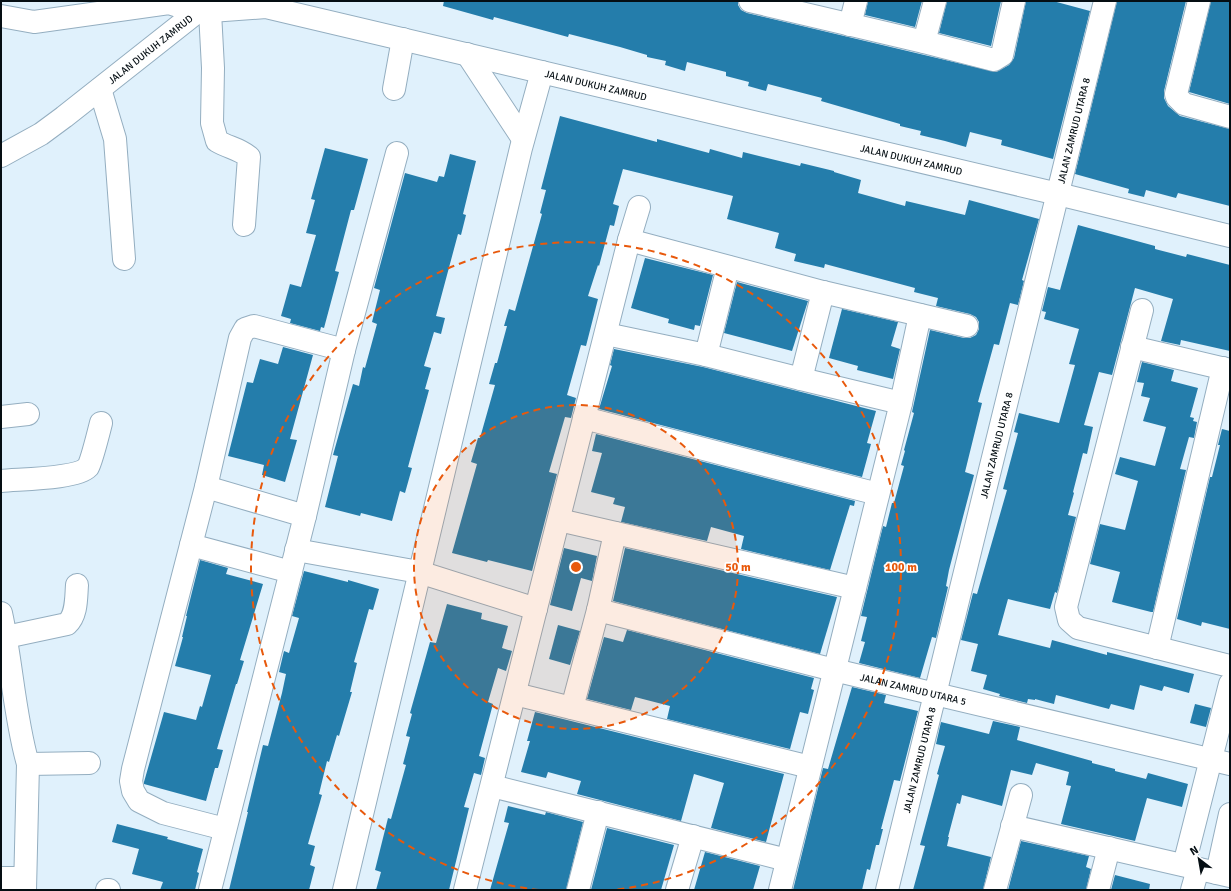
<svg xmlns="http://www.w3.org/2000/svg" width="1231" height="891" viewBox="0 0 1231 891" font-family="Signika,sans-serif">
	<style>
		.building { fill: #247dab }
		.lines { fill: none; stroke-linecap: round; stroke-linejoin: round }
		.minor-casing { stroke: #94aec0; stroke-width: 24 }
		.minor { stroke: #fff; stroke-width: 22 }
		.ring { fill: none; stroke: #e8590c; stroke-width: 2; stroke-dasharray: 7 5 }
		.labels { text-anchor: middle; stroke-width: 3.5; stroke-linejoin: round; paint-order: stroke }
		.street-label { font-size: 10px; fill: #050e13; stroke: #fff }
		.centre { fill: #e8590c; stroke: #fff; stroke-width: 2 }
		.ring-label { font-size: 12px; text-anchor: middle; font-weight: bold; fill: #e8590c; stroke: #fff; stroke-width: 3.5; stroke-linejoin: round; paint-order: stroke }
	</style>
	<rect width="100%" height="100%" fill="#e0f1fc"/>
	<g class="building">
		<polygon points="444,1 738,1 738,5 741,10 747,13 996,72 1009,65 1014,58 1026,1 1053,1 1090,11 1053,159 1001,145 1002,140 970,132 966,147 945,141 920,135 921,131 900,126 900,124 821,101 822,98 768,84 766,91 748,86 749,82 726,76 726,72 687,62 685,71 665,65 666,61 647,57 647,55 620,47 569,34 568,37 494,17 493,20 443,6"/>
		<polygon points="868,1 922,1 915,27 865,15"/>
		<polygon points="947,1 1001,1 991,46 939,33"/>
		<polygon points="1117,1 1186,1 1164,91 1164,98 1168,106 1180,116 1230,129 1230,206 1178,193 1176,198 1146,190 1144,197 1128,193 1129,189 1075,174"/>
		<polygon points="1211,1 1230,1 1230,104 1189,92"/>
		<polygon points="560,116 657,142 657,139 709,153 710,149 742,158 743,152 800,166 801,163 834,171 834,172 861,180 858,193 905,206 906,201 965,215 969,200 1039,219 1022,280 1024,281 1018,305 1010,303 999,345 994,344 978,402 982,403 965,472 974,475 949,570 946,586 948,587 936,638 932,637 920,678 859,663 865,642 861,641 867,617 861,616 883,526 886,527 892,503 894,503 904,466 901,465 905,451 904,450 914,413 912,412 930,330 964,338 970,338 976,335 979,329 979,322 976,317 970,314 936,306 938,298 914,292 915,288 825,264 824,268 794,261 796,254 775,248 779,233 727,219 733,196 623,169 613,204 619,206 614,226 610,225 599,266 598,265 588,296 598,299 586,346 581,345 567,395 576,398 571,418 565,417 549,472 557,474 532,571 488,560 487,562 452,553 477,464 471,462 478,438 480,438 495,385 489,384 495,363 497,363 507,326 504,326 509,309 515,311 542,214 540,213 546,190 541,189"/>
		<polygon points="325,148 368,159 354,210 351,210 335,271 339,272 324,328 321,327 320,331 290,323 291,319 281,316 290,284 301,287 316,235 306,233 315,200 311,199"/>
		<polygon points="450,154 476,161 463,214 466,215 461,235 458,234 436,316 445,318 441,334 434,332 424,366 431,368 425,389 429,390 408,467 412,468 405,493 400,491 392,521 361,513 360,516 325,507 338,456 333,455 353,384 359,386 363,367 365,368 377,324 372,322 380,290 374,288 405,173 437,182 439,176 444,177"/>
		<polygon points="1078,225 1155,246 1155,249 1186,257 1187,254 1230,265 1230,351 1181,340 1180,345 1161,341 1173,299 1135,288 1112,375 1099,372 1084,425 1093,427 1087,454 1083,453 1073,492 1074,493 1068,515 1076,517 1057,593 1055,592 1050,609 1008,599 998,635 1050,648 1052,640 1107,655 1107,652 1194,674 1189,693 1164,686 1162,691 1140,685 1134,710 1111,704 1109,709 1056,695 1054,704 1035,699 1035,700 1028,699 1027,703 999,696 1000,694 983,689 987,675 971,671 978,644 961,640 973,593 977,594 1007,490 1003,489 1018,433 1014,432 1019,413 1059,423 1075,365 1069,364 1079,329 1044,319 1046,312 1042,311 1048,287 1060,290"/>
		<polygon points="645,258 713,275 700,326 695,325 694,330 668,323 669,319 631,308"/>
		<polygon points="737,282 808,301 792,351 724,333"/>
		<polygon points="842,309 898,322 891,346 900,349 893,379 857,370 858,366 829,358"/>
		<polygon points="283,347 313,355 290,439 297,440 285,482 262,475 264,465 228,456 247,382 253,383 260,359 278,364"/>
		<polygon points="614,349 703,367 876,411 867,443 871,444 862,477 599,409 612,366 610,365"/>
		<polygon points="1142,362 1174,370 1171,381 1198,388 1190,417 1194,418 1193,421 1197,422 1194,438 1189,437 1180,469 1186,470 1153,612 1151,612 1112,602 1120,572 1090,564 1100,524 1125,530 1138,481 1115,474 1120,457 1155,466 1166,427 1143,421 1150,398 1141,396 1144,383 1137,382"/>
		<polygon points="1222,429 1230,431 1230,629 1202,622 1201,626 1177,619 1210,477 1212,477 1220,445 1218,445"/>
		<polygon points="596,434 855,501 854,506 850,505 830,570 741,549 744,536 711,527 707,541 621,522 625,507 613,504 615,498 591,492 602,453 592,451"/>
		<polygon points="564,548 597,556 592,581 581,578 572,611 550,605"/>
		<polygon points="625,548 837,597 820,654 613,601"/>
		<polygon points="200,560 228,568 226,574 263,584 240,660 244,661 237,684 236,684 217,749 223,750 218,768 215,768 206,801 144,784 144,782 164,712 196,720 200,706 202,707 211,675 175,666 183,637 182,637 187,616 186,616"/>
		<polygon points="304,571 348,582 348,580 379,589 373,610 369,609 354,662 357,663 350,692 352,692 339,736 337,735 329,762 327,761 319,794 322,795 308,844 315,846 310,865 315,867 309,890 229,890 248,812 247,812 258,766 263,745 268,746 282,693 286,674 279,672 284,651 289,653 299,618 292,616"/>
		<polygon points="447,604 482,613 481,619 508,626 502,648 512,651 506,671 498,668 488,702 493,704 479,756 485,758 481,775 474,773 464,807 469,808 449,890 376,890 381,872 375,870 388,818 391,819 406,765 403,764 410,737 406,736 412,714 410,713 430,642 436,643"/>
		<polygon points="558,625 580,631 570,665 549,659"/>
		<polygon points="627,630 814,678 811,689 814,690 808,714 800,712 790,749 667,719 670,706 635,697 631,710 587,699 604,637 623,642"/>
		<polygon points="852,687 886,695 884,703 918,711 900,781 894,780 881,829 883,829 879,845 876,845 870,870 867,869 862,890 793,890 823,768 828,769"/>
		<polygon points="1195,704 1211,708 1206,727 1190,723"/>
		<polygon points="535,712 784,774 766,842 711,828 724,783 694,774 681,821 577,794 581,781 548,772 546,778 521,772 530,741 527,741"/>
		<polygon points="993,721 1020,727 1017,740 1092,761 1092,763 1115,769 1115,771 1146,779 1148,773 1188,784 1182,807 1147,798 1135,841 1061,824 1071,786 1066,785 1069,772 1036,763 1032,775 1011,770 1002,806 962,795 960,804 957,803 948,837 949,837 947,846 991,857 983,890 913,890 925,846 920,845 939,775 937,774 945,746 936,744 941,722 989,734"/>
		<polygon points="508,806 545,815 546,812 583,822 566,890 490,890 509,823 504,822"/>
		<polygon points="117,824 168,837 167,839 203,849 197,872 199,873 195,890 160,890 163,882 132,874 139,849 112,842"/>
		<polygon points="607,828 674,845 661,890 591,890"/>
		<polygon points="1021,841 1089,856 1086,867 1091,869 1086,890 1008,890"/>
		<polygon points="705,852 760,866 753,890 694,890"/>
		<polygon points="1115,875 1150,884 1149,890 1111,890"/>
	</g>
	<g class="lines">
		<defs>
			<g id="minor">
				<polyline points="750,1 924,42 994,60 1002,55 1014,1"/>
				<polyline points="1199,1 1176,94 1177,97 1184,104 1230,117"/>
				<path d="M210,12L213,68L212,123L217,141C229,148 238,148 249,157L244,225"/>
				<polyline points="1,16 34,22 169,3 197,12"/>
				<polyline points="850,25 856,1"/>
				<polyline points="924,42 935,1"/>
				<polyline points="467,54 523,139"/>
				<polyline points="100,89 115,139 124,259"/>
				<polyline points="394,89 403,39"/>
				<path id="s1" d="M1,156L41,134L64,117L197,12L266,7L1058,194L1230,236"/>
				<polyline points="629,240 823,292 967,326"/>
				<polyline points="1142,310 1066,607 1069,620 1078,628 1230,666"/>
				<polyline points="606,334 706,355 801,379 901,403"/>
				<polyline points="1132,347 1230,370"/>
				<polyline points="706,355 728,267"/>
				<polyline points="801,379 823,292"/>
				<polyline points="1,417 28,414"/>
				<polyline points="584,418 878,494"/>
				<path d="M1,481C19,479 77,479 88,467C91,462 99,431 101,423"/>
				<polyline points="206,487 305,516"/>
				<polyline points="559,520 855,588"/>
				<polyline points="191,545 291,572"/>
				<polyline points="296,550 419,572 536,609"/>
				<path id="s2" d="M598,610L834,670L1230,764"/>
				<path d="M1,613C12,663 14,715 28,764L25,890"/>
				<path d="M6,637L67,624C77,615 76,598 77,585"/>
				<polyline points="1157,648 1223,368"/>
				<polyline points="515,694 810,767"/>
				<polyline points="572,708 598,610 615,533"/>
				<polyline points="28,764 89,763"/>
				<polyline points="492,786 787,860"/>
				<polyline points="1012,826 1230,876"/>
				<polyline points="225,829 163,813 139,801 133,791 131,781 133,769 206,487 240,338 245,329 254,326 344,350"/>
				<polyline points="1184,865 1230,684"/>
				<polyline points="1217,873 1230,814"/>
				<polyline points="1,878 25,878"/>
				<polyline points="107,890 109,890"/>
				<polyline points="210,890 305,516 344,350 397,153"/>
				<polyline points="344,890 521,148 542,72"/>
				<polyline points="465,890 629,240 639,207"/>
				<polyline points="578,890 598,812"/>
				<polyline points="677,890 693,836"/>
				<polyline points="780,890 901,403 920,315"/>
				<path id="s3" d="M887,890L1105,1"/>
				<polyline points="995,890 1021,795"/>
				<polyline points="1098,890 1109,848"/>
				<polyline points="1192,890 1198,869"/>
			</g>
		</defs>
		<use href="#minor" class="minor-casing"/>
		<use href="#minor" class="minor"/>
	</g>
	<circle cx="576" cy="567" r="162" fill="#e8590c" fill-opacity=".12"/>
	<g class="ring">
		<circle cx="576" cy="567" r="162"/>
		<path d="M539 890A325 325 0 1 1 613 890"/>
	</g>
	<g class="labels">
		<g class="street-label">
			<text dy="4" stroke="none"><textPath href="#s1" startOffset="184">JALAN DUKUH ZAMRUD</textPath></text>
			<text dy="4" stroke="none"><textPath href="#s1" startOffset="652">JALAN DUKUH ZAMRUD</textPath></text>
			<text dy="4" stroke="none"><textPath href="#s3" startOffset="782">JALAN ZAMRUD UTARA 8</textPath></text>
			<text dy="4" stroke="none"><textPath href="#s1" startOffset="976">JALAN DUKUH ZAMRUD</textPath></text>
			<text dy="4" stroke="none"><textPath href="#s3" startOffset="458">JALAN ZAMRUD UTARA 8</textPath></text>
			<text dy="4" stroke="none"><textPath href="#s2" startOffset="325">JALAN ZAMRUD UTARA 5</textPath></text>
			<text dy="4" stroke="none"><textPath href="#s3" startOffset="134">JALAN ZAMRUD UTARA 8</textPath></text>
		</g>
	</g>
	<circle cx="576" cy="567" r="6" class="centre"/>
	<g class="ring-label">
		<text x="738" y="571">50 m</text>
		<text x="901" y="571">100 m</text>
	</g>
	<rect width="1231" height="891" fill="none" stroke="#050e13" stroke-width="4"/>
	<g transform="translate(1199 859) rotate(329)" stroke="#ffffff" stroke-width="3" paint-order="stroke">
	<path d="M0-3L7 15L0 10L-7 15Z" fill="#050e13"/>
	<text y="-6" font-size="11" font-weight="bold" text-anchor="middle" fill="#050e13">N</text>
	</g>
</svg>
